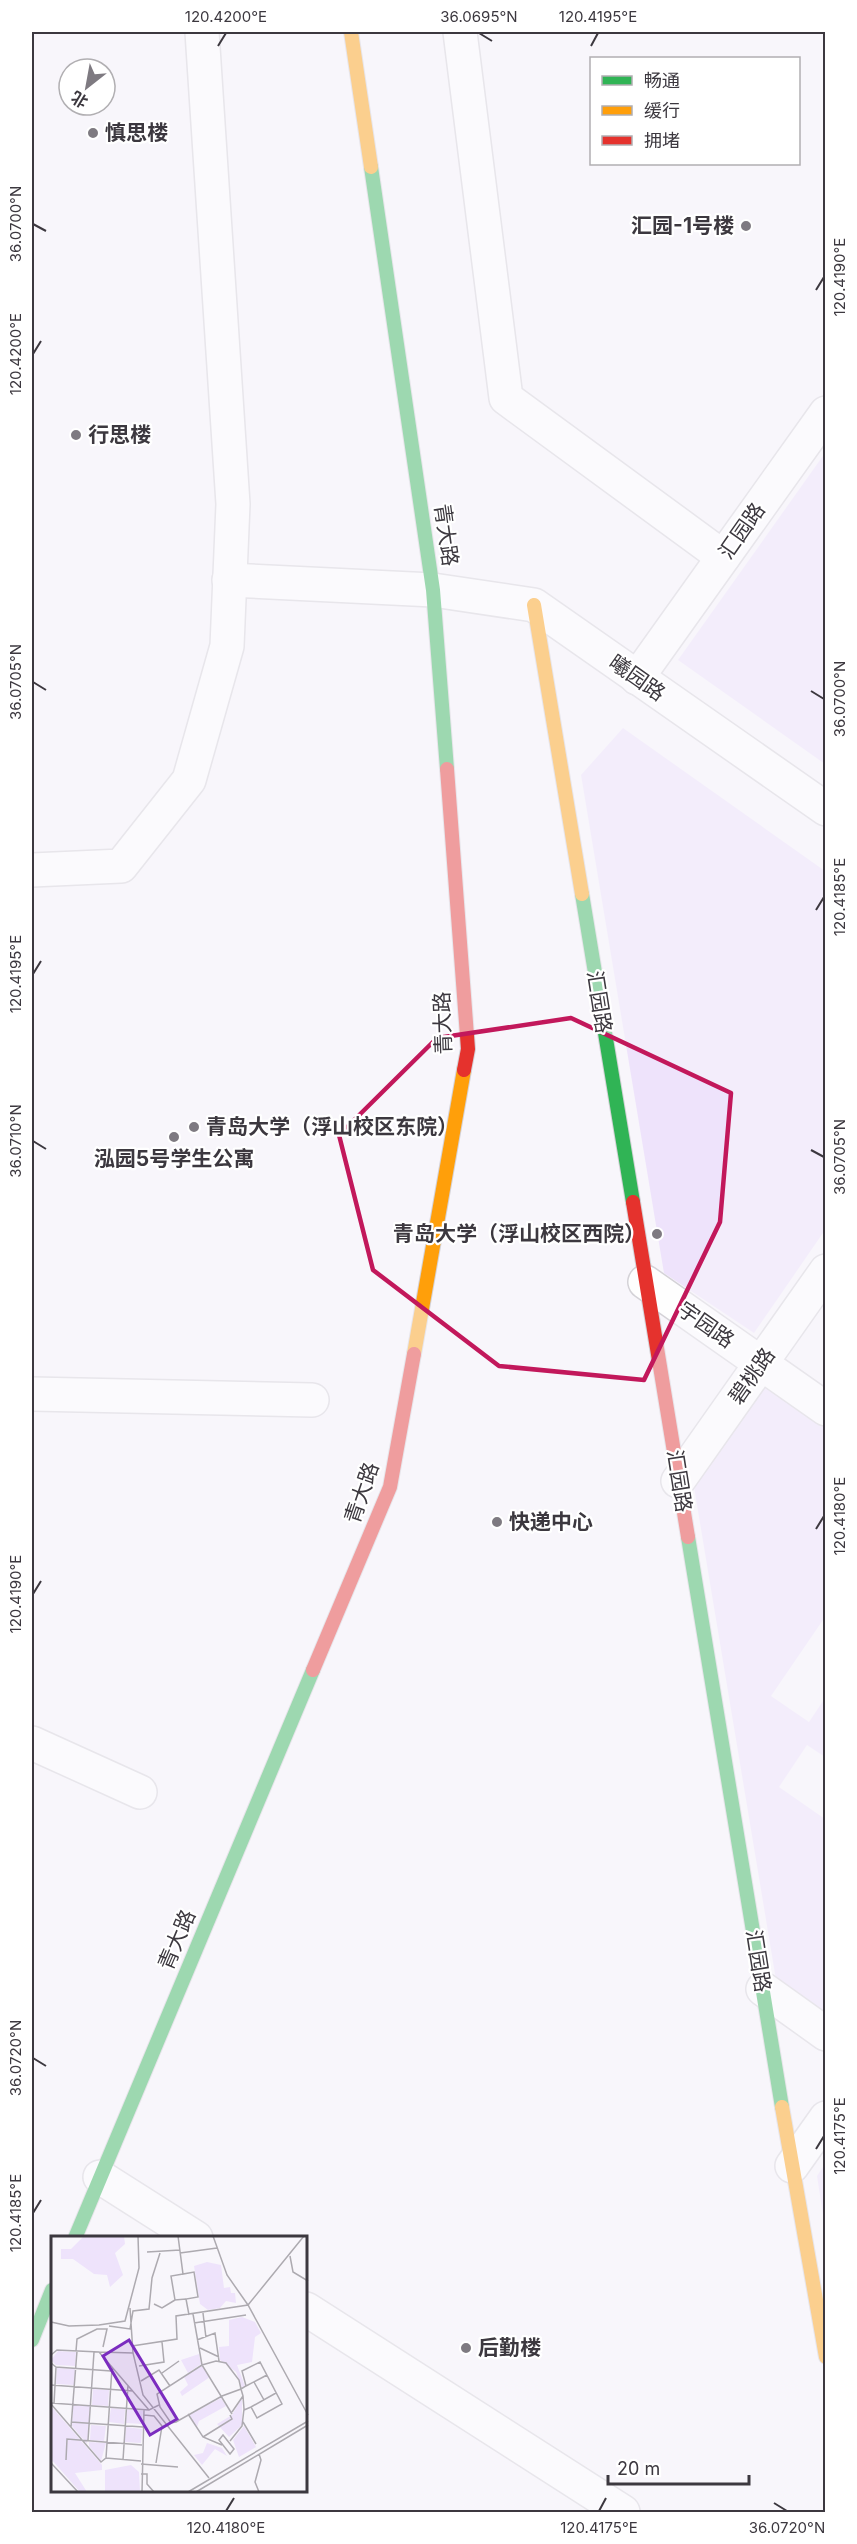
<svg xmlns="http://www.w3.org/2000/svg" width="857" height="2544" viewBox="0 0 857 2544" font-family="Inter,'Noto Sans SC',sans-serif">
	<style>
		.green { fill: #eee3fb }
		.lines { fill: none; stroke-linecap: round; stroke-linejoin: round }
		.street-casing { stroke: #d4d2d7; stroke-width: 36 }
		.fast-casing { stroke: #d4d2d7; stroke-width: 16 }
		.slow-casing { stroke: #d4d2d7; stroke-width: 16 }
		.jam-casing { stroke: #d4d2d7; stroke-width: 16 }
		.street { stroke: #fefefe; stroke-width: 33 }
		.fast { stroke: #30b455; stroke-width: 14 }
		.slow { stroke: #ff9f0a; stroke-width: 14 }
		.jam { stroke: #e5322d; stroke-width: 14 }
		.marked { fill: none; stroke: #c2185b; stroke-width: 4.5; stroke-linejoin: round }
		.ticks { fill: none; stroke: #3c383f; stroke-width: 2 }
		.poi-dot { fill: #7e7a81; stroke: #fff; stroke-width: 2 }
		.labels { text-anchor: middle; stroke-width: 4.5; stroke-linejoin: round; paint-order: stroke }
		.poi-label { font-size: 21px; font-weight: bold; fill: #3c383f; stroke: #fff; text-anchor: start }
		.street-label { font-size: 21px; fill: #3c383f; stroke: #fff }
		.inset-road { fill: none; stroke: #adaab0; stroke-width: 1.5 }
		.view { fill: #7b2cbf; fill-opacity: 0.15; stroke: #7b2cbf; stroke-width: 3 }
		.inset-edge { fill: none; stroke: #3c383f; stroke-width: 3 }
		.neatline { fill: none; stroke: #3c383f; stroke-width: 2 }
		.ticks-label { font-size: 15px; text-anchor: middle; fill: #3c383f }
	</style>
	<rect width="100%" height="100%" fill="#f8f6fb"/>
	<g class="green">
		<polygon points="825,453 825,764 678,660"/>
		<polygon points="623,728 825,871 825,1230 754,1333 664,1273 581,775"/>
		<polygon points="766,1384 825,1426 825,1617 771,1696 809,1722 825,1698 825,1757 807,1745 779,1787 825,1819 825,2016 776,1980 694,1487"/>
		<polygon points="825,2164 825,2228 817,2176"/>
	</g>
	<g class="lines">
		<defs>
			<g id="street">
				<polyline points="460,32 506,398 723,557"/>
				<polyline points="229,580 433,590 534,605 826,809"/>
				<polyline points="637,678 826,413"/>
				<polyline points="32,870 121,866 189,780 227,646 233,504 202,32"/>
				<polyline points="645,1282 826,1409"/>
				<polyline points="32,1394 312,1400"/>
				<polyline points="678,1481 826,1271"/>
				<polyline points="32,1743 140,1792"/>
				<polyline points="763,1989 826,2034"/>
				<polyline points="792,2166 826,2118"/>
				<polyline points="100,2177 196,2238"/>
				<polyline points="306,2309 623,2512"/>
			</g>
			<g id="fast">
				<polyline points="371,167 433,590 447,769"/>
				<polyline points="582,894 633,1202"/>
				<polyline points="688,1537 782,2107"/>
				<polyline points="75,2238 313,1670"/>
				<polyline points="32,2340 52,2290"/>
			</g>
			<g id="slow">
				<polyline points="351,32 371,167"/>
				<polyline points="534,605 582,894"/>
				<polyline points="414,1354 464,1070"/>
				<polyline points="782,2107 826,2357"/>
			</g>
			<g id="jam">
				<polyline points="447,769 468,1049 464,1070"/>
				<polyline points="633,1202 688,1537"/>
				<polyline points="313,1670 390,1487 414,1354"/>
			</g>
		</defs>
		<use href="#street" class="street-casing"/>
		<use href="#fast" class="fast-casing"/>
		<use href="#slow" class="slow-casing"/>
		<use href="#jam" class="jam-casing"/>
		<use href="#street" class="street"/>
		<use href="#fast" class="fast"/>
		<use href="#slow" class="slow"/>
		<use href="#jam" class="jam"/>
	</g>
	<path d="M0 0H857V2544H0ZM571,1018L731,1093L720,1222L644,1380L499,1366L373,1270L339,1135L437,1038Z" fill="#f8f6fb" fill-opacity=".55" fill-rule="evenodd"/>
	<path class="marked" d="M571,1018L731,1093L720,1222L644,1380L499,1366L373,1270L339,1135L437,1038Z"/>
	<path class="ticks" d="M479,33L492,41M218,46L226,33M591,46L598,33M33,224L46,231M816,290L824,277M33,354L41,341M33,682L46,690M811,691L824,699M816,910L824,897M33,974L41,961M33,1141L46,1149M811,1150L824,1157M816,1529L824,1516M33,1594L41,1581M33,2058L46,2066M816,2149L824,2136M33,2213L41,2200M774,2503L787,2511M226,2511L234,2498M599,2511L606,2498"/>
	<g class="poi-dot">
		<circle cx="93" cy="133" r="6"/>
		<circle cx="746" cy="226" r="6"/>
		<circle cx="76" cy="435" r="6"/>
		<circle cx="194" cy="1127" r="6"/>
		<circle cx="174" cy="1137" r="6"/>
		<circle cx="657" cy="1234" r="6"/>
		<circle cx="497" cy="1522" r="6"/>
		<circle cx="466" cy="2348" r="6"/>
	</g>
	<g class="labels">
		<g class="poi-label">
			<text x="105" y="140">慎思楼</text>
			<text x="734" y="233" text-anchor="end">汇园-1号楼</text>
			<text x="88" y="442">行思楼</text>
			<text x="206" y="1134">青岛大学（浮山校区东院）</text>
			<text x="174" y="1166" text-anchor="middle">泓园5号学生公寓</text>
			<text x="645" y="1241" text-anchor="end">青岛大学（浮山校区西院）</text>
			<text x="509" y="1529">快递中心</text>
			<text x="478" y="2355">后勤楼</text>
		</g>
		<g class="street-label">
			<text transform="translate(742 531) rotate(-55)" y="7">汇园路</text>
			<text transform="translate(446 535) rotate(82)" y="7">青大路</text>
			<text transform="translate(637 678) rotate(35)" y="7">曦园路</text>
			<text transform="translate(599 1002) rotate(81)" y="7">汇园路</text>
			<text transform="translate(443 1023) rotate(-92)" y="7">青大路</text>
			<text transform="translate(706 1325) rotate(35)" y="7">宇园路</text>
			<text transform="translate(752 1376) rotate(-55)" y="7">碧桃路</text>
			<text transform="translate(679 1481) rotate(81)" y="7">汇园路</text>
			<text transform="translate(362 1493) rotate(-71)" y="7">青大路</text>
			<text transform="translate(177 1940) rotate(-67)" y="7">青大路</text>
			<text transform="translate(758 1961) rotate(81)" y="7">汇园路</text>
		</g>
	</g>
	<g transform="translate(51 2236)">
		<rect width="256" height="256" fill="#f8f6fb"/>
		<path d="M33,0H73L74,8L64,17L72,39L59,51L56,39L43,38L22,23H10V13H20ZM156,26L170,29L173,52L179,51L180,57H184L185,67L175,65L169,72L157,74L149,68L143,30ZM191,81L204,86L210,97L204,101L201,126L186,129L194,150L191,152L185,136L169,124L168,111L178,110V84ZM7,115L25,116L24,130L5,129L0,124ZM148,118L150,128L137,137L130,124ZM151,129L159,141L131,160L129,156L137,149L133,141ZM6,132L24,133L23,149L5,148ZM42,153L58,154L57,170L41,169ZM170,162L175,170L148,185L146,191L138,179ZM191,162V189L178,201L166,188L181,179ZM22,169L39,170L36,208L21,190ZM0,170L51,229V234L24,237L36,256H29L0,223ZM60,172L74,173L73,188L58,186ZM76,173L92,175L91,188L75,187ZM40,189L55,190L53,205L39,204ZM193,190L205,211L188,221L182,204ZM75,191L91,193L90,207L74,206ZM38,206L55,207L50,225L38,210ZM156,207L171,212L176,220L164,213L151,229L143,219L152,217ZM80,229L88,236L89,256H54V234Z" fill="#eee3fb"/>
		<path class="inset-road" d="M127,0L132,38L143,36L147,61L135,63L138,79M162,0L176,39L197,69L257,179M96,16L129,14M129,17L166,12M239,20L242,36L257,45M132,38L120,40L124,64L135,63M79,66L88,32L87,0M103,68L111,72L124,64M79,72L82,117L92,159L158,242M152,77L155,102M142,78L151,129L181,178M0,86L18,90L48,89M143,87L195,79M48,89L74,85L79,66M58,90L79,93L82,75L98,73L101,42L109,17M146,104L164,97L168,125M81,110L126,103L125,80L197,69L253,0M149,112L168,121M25,115L26,103L46,93H56L52,111M48,116L82,117M0,119L6,114L48,116L98,174M0,127L5,131L60,135M88,130L113,126L111,106M111,137L128,125M90,145L108,134L119,150M203,146L213,164M0,149L82,155M195,150L216,139M0,167L98,174L108,169M0,168L50,226L55,222L90,225M3,168L5,131M200,171L225,157M181,176L192,160M137,178L152,201L171,209M93,179L103,180L111,190L105,227M20,186L92,191M192,186L205,208M20,191L26,115M172,199L183,213L179,218L168,204ZM152,201L181,183L179,179M37,204L43,116M179,205L191,190L193,173L192,160L190,153L188,144L175,127L165,125L151,129L106,158L109,171L120,187L125,186L171,160L190,153L195,150L191,135L209,126L231,168L206,182L200,171L193,174M208,218L210,224L204,246L208,256M55,222L61,132M15,224L16,203L91,209M72,224L77,149M0,227L27,256M90,228L127,231M90,238H96V248L103,256M91,256L93,174M137,256L257,185M145,256L257,189"/>
		<path class="view" d="M78,104L126,183L99,199L52,120Z"/>
		<rect width="256" height="256" class="inset-edge"/>
	</g>
	<rect width="857" height="2544" fill="none" stroke="#ffffff" stroke-width="66"/>
	<rect x="590" y="57" width="210" height="108" fill="#ffffff" stroke="#b1afb2" stroke-width="1.5"/>
	<rect x="602" y="76" width="30" height="9" fill="#30b455" stroke="#b1afb2" stroke-width="1.5"/>
	<text x="644" y="87" font-size="18" fill="#3c383f">畅通</text>
	<rect x="602" y="106" width="30" height="9" fill="#ff9f0a" stroke="#b1afb2" stroke-width="1.5"/>
	<text x="644" y="117" font-size="18" fill="#3c383f">缓行</text>
	<rect x="602" y="136" width="30" height="9" fill="#e5322d" stroke="#b1afb2" stroke-width="1.5"/>
	<text x="644" y="147" font-size="18" fill="#3c383f">拥堵</text>
	<g transform="translate(87 87) rotate(211)"><circle r="28" fill="#ffffff" stroke="#b1afb2" stroke-width="1.5"/>
	<path d="M0-4.5L10 22L0 15L-10 22Z" fill="#7e7a81"/>
	<text y="-9" font-size="16" font-weight="bold" text-anchor="middle" fill="#3c383f">北</text>
	</g>
	<path d="M608 2475v9h141v-9" fill="none" stroke="#3c383f" stroke-width="3"/>
	<text x="617" y="2475" font-size="18" fill="#3c383f" stroke="#ffffff" stroke-width="4.5" paint-order="stroke">20 m</text>
	<rect x="33" y="33" width="791" height="2478" class="neatline"/>
	<g class="ticks-label">
		<text x="226" y="22">120.4200°E</text>
		<text x="479" y="22">36.0695°N</text>
		<text x="598" y="22">120.4195°E</text>
		<text transform="translate(16 224) rotate(-90)" y="5">36.0700°N</text>
		<text transform="translate(840 277) rotate(-90)" y="5">120.4190°E</text>
		<text transform="translate(16 354) rotate(-90)" y="5">120.4200°E</text>
		<text transform="translate(16 682) rotate(-90)" y="5">36.0705°N</text>
		<text transform="translate(840 699) rotate(-90)" y="5">36.0700°N</text>
		<text transform="translate(840 897) rotate(-90)" y="5">120.4185°E</text>
		<text transform="translate(16 974) rotate(-90)" y="5">120.4195°E</text>
		<text transform="translate(16 1141) rotate(-90)" y="5">36.0710°N</text>
		<text transform="translate(840 1157) rotate(-90)" y="5">36.0705°N</text>
		<text transform="translate(840 1516) rotate(-90)" y="5">120.4180°E</text>
		<text transform="translate(16 1594) rotate(-90)" y="5">120.4190°E</text>
		<text transform="translate(16 2058) rotate(-90)" y="5">36.0720°N</text>
		<text transform="translate(840 2136) rotate(-90)" y="5">120.4175°E</text>
		<text transform="translate(16 2213) rotate(-90)" y="5">120.4185°E</text>
		<text x="226" y="2533">120.4180°E</text>
		<text x="599" y="2533">120.4175°E</text>
		<text x="787" y="2533">36.0720°N</text>
	</g>
</svg>
